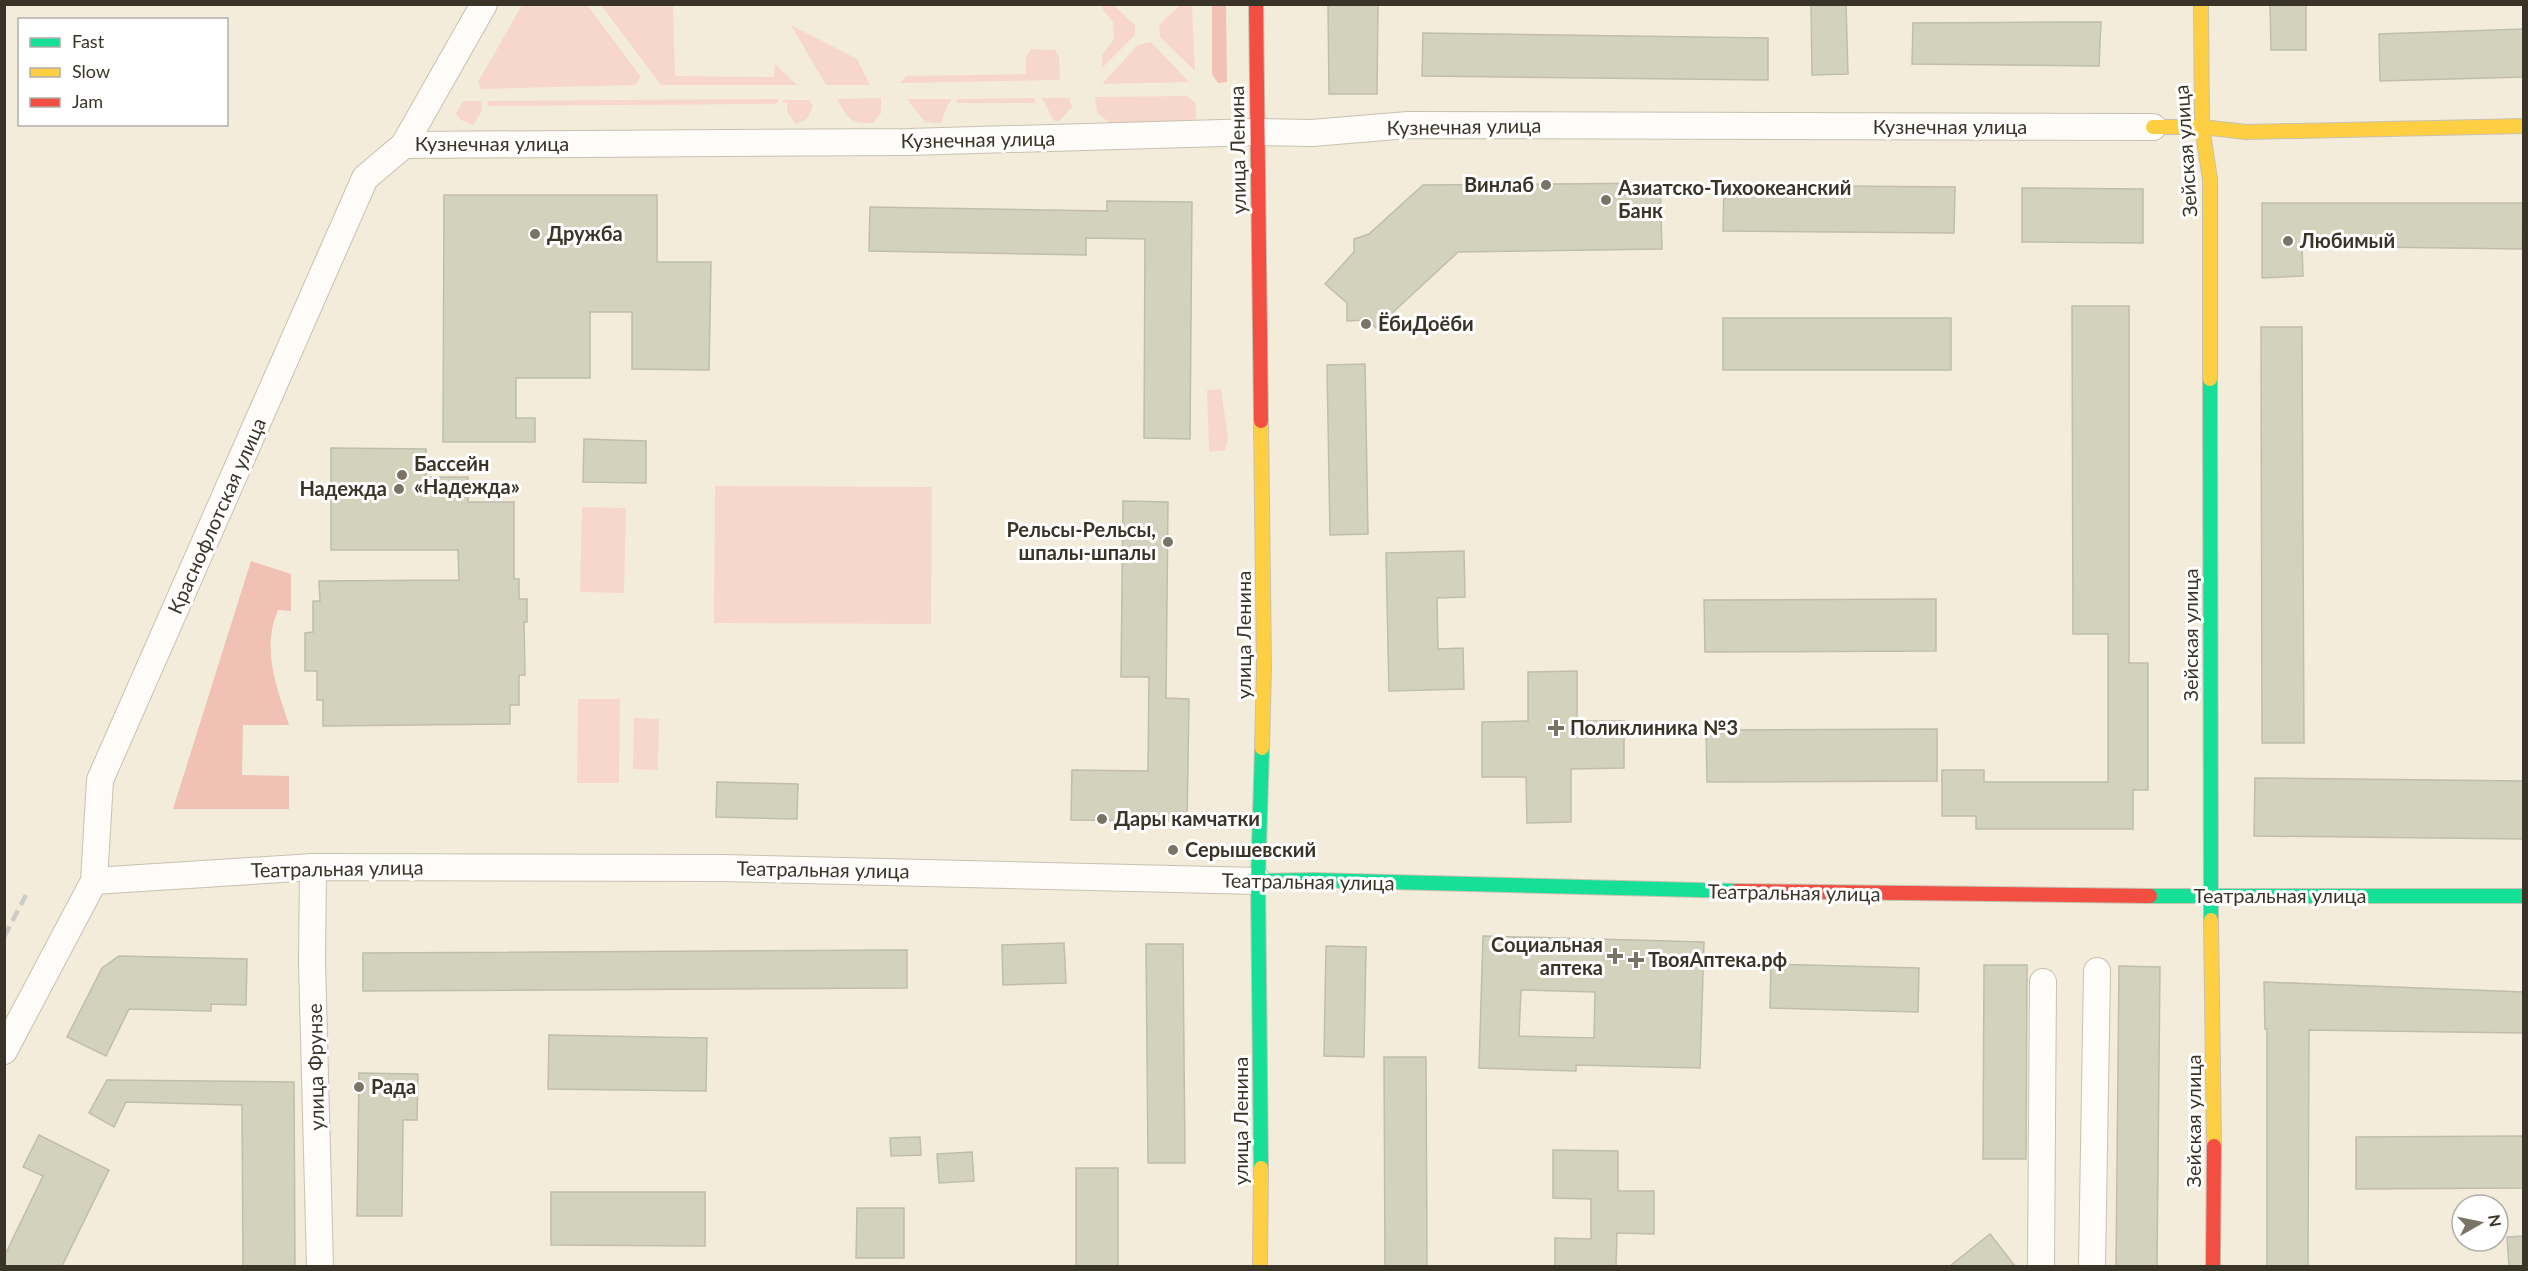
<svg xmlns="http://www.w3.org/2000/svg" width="2528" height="1271" viewBox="0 0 2528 1271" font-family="Lato,sans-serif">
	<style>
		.green { fill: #f7d7cb }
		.forest { fill: #f0c1b4 }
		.building { fill: #d3d3bd; stroke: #bfbdae; stroke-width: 1.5; fill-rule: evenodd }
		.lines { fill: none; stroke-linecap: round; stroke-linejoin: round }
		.street-casing { stroke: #c7c1b2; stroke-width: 28 }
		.fast-casing { stroke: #c7c1b2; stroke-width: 16 }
		.slow-casing { stroke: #c7c1b2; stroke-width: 16 }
		.jam-casing { stroke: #c7c1b2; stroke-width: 16 }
		.street { stroke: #fdfcf9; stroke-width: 26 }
		.fast { stroke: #16e098; stroke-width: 14 }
		.slow { stroke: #ffcf43; stroke-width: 14 }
		.jam { stroke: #f24e42; stroke-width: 14 }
		.rail { stroke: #cdcbc6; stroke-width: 4.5; stroke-dasharray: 12 6; stroke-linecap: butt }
		.poi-dot { fill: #7a7466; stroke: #fff; stroke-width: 2 }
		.labels { text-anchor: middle; stroke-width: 6; stroke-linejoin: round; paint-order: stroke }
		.street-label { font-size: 20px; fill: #393427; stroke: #fff }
		.poi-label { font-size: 20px; font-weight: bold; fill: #393427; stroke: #fff; text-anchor: start }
	</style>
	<rect width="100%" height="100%" fill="#f4ecda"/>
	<g class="green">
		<polygon points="522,5 587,5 641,77 635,85 481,89 478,82"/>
		<polygon points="601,5 673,5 675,76 774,77 775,64 797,85 661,85"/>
		<polygon points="1102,5 1113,5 1135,25 1135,35 1102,68 1102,55 1114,39 1113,22 1103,10"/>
		<polygon points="1180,5 1192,5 1195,71 1160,37 1159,25"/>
		<polygon points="791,25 857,59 870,85 826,85"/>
		<polygon points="1151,42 1189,82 1102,84 1138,45"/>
		<polygon points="1031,49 1055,50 1059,57 1060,80 900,83 906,76 1026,74 1026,58"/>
		<polygon points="1187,96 1196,104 1196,121 1110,123 1097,113 1095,97"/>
		<path d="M881,98V113L873,123C849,124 848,118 837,99Z"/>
		<polygon points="1035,98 1035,103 957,103 957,99"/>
		<polygon points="1042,98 1069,98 1072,107 1059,121 1054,121"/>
		<polygon points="779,99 776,104 488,106 488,101"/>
		<polygon points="907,99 951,99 951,102 948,104 941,123 925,122"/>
		<polygon points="783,100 809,100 813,106 807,119 795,124 787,111 787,103 783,103"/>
		<polygon points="463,101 481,101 482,111 473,125 461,120 456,114"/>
		<polygon points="1221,389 1228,439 1225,450 1209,452 1207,390"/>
		<polygon points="715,486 932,487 931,624 714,623"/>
		<polygon points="582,507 626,508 624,593 580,592"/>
		<polygon points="578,699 620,699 619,783 577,783"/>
		<polygon points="634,718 659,719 658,770 633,769"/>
	</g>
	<g class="forest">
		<polygon points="1212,5 1226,5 1227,82 1218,83 1212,74"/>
		<path d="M251,561L291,574V611L278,610C261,650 277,687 289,725H243L242,775L289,776V809H173Z"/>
	</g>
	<g class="building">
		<polygon points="1328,4 1378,4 1377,94 1329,94"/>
		<polygon points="1811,4 1846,4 1848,74 1812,75"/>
		<polygon points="2270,4 2306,4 2306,50 2271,50"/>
		<polygon points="2101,22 2099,66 1912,64 1913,23"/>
		<polygon points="2523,29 2523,77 2380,81 2379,34"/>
		<polygon points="1423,33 1768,38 1768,80 1422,76"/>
		<polygon points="1660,183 1662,249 1458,252 1376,328 1367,320 1347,321 1347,303 1325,284 1354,252 1354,239 1369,234 1423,185"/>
		<polygon points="1724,185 1955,187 1954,233 1723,231"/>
		<polygon points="2022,188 2143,189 2143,243 2022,242"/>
		<polygon points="444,195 657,195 657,262 711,262 709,370 632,369 632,312 590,312 590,378 516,378 516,418 535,418 535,442 443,442"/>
		<polygon points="1107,201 1192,202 1190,439 1144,438 1145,239 1086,238 1086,255 869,251 870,207 1107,211"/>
		<polygon points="2262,203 2523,203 2522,249 2302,246 2303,276 2262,278"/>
		<polygon points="2072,306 2129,306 2129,663 2148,663 2148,790 2133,790 2133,829 1976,829 1976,816 1942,816 1942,770 1984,770 1984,782 2108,782 2108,634 2073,634"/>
		<rect x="1723" y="318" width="228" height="52"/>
		<polygon points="2261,327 2302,327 2304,743 2262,743"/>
		<polygon points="1365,364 1368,534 1330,535 1327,365"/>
		<polygon points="584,439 646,441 646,483 583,482"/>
		<polygon points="331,448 426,449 426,477 468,477 468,502 514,502 514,579 519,579 519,599 527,599 527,622 524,622 525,675 519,675 519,705 510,705 510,724 323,726 323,700 317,700 317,671 305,671 305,633 313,632 313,601 320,601 319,581 459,580 458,550 331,550"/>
		<polygon points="1123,501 1168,502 1166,698 1189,699 1187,821 1071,820 1072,770 1148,771 1149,677 1121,677"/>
		<polygon points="1464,551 1465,597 1437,598 1438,649 1463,648 1464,689 1389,691 1386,553"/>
		<polygon points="1936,599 1936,651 1705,652 1704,600"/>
		<polygon points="1577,671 1577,721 1624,721 1624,768 1571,769 1571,822 1527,823 1526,777 1482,777 1482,722 1528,721 1528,672"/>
		<polygon points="1937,729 1937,781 1707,782 1706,730"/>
		<polygon points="2255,778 2523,781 2523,839 2254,836"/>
		<polygon points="717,782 798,784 797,819 716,817"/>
		<path d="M1483,936L1704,942L1700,1068L1576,1065V1071L1479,1068ZM1521,990L1595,992L1594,1038L1519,1036Z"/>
		<polygon points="1064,943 1066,983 1003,985 1002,945"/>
		<polygon points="1146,944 1183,944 1185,1163 1148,1163"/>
		<polygon points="1326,946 1366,947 1364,1057 1324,1056"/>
		<polygon points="907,950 907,988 363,991 363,953"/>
		<polygon points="119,956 247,959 246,1005 211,1004 211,1011 129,1009 106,1056 67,1037 102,968"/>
		<polygon points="1771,964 1919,968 1918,1012 1770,1008"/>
		<polygon points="1984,965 2027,965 2026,1159 1983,1159"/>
		<polygon points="2119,966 2160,967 2157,1266 2116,1266"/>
		<polygon points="2264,982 2523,992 2523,1033 2309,1030 2308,1266 2267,1266 2267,1029 2265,1029"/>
		<polygon points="549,1035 707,1038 706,1091 548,1089"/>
		<polygon points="1384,1057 1426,1057 1427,1266 1385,1266"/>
		<polygon points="359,1073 418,1074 417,1120 403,1120 402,1216 357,1216"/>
		<polygon points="107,1080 294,1082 295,1266 243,1266 242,1105 126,1102 114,1127 89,1113"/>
		<polygon points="39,1135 109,1170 62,1266 4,1266 4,1257 43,1176 23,1167"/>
		<polygon points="2523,1136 2523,1188 2356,1189 2356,1137"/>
		<polygon points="920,1137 921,1155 891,1156 890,1138"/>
		<polygon points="1553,1150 1618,1151 1618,1191 1654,1191 1654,1234 1617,1233 1616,1266 1555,1266 1555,1238 1591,1239 1591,1199 1553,1198"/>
		<polygon points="972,1152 974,1181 939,1183 937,1154"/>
		<rect x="1076" y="1168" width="42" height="98"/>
		<polygon points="551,1192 705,1192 705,1246 551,1245"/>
		<polygon points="857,1208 904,1208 904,1258 856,1258"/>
		<polygon points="1990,1234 2015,1266 1950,1266"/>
		<polygon points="2523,1236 2523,1266 2509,1266 2507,1237"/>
	</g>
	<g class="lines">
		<defs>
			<g id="street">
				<polyline points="404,145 909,142 1257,132 1312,133 1408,125 2153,127"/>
				<polyline points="313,867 312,962 320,1266"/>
				<polyline points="94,881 313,867 722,868 1258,881"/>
				<polyline points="4,1051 94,881 100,780 365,178 404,145 484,4"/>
				<polyline points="2041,1266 2043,982"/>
				<polyline points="2092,1266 2097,971"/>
			</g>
			<g id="fast">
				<polyline points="2210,379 2211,920"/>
				<polyline points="1258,881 1314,880 1737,891"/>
				<polyline points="2150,896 2524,896"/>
				<polyline points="1261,1168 1258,881 1262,748"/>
			</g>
			<g id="slow">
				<polyline points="2201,4 2202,127 2210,179 2210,379"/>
				<polyline points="2153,127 2202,127 2246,132 2524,126"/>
				<polyline points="1261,421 1264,667 1262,748"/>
				<polyline points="2211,920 2214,1146"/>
				<polyline points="1260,1266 1261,1168"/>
			</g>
			<g id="jam">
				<polyline points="1256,4 1261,421"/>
				<polyline points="1737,891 2150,896"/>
				<polyline points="2213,1266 2214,1146"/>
			</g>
		</defs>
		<use href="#street" class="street-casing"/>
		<use href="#fast" class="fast-casing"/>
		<use href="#slow" class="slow-casing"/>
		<use href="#jam" class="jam-casing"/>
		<use href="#street" class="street"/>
		<use href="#fast" class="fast"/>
		<use href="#slow" class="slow"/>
		<use href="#jam" class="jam"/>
		<polyline class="rail" points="4,937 26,895"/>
	</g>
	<g class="poi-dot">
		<circle cx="1546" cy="185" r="6"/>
		<circle cx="1606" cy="200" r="6"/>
		<circle cx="535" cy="234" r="6"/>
		<circle cx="2288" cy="241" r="6"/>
		<circle cx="1366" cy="324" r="6"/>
		<circle cx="402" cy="475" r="6"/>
		<circle cx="399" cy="489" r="6"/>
		<circle cx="1168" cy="542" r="6"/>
		<path d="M1553 719h6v6h6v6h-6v6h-6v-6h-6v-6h6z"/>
		<circle cx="1102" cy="819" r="6"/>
		<circle cx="1173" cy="850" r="6"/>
		<path d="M1612 947h6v6h6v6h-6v6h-6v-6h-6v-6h6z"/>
		<path d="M1633 951h6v6h6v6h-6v6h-6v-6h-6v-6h6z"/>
		<circle cx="359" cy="1087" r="6"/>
	</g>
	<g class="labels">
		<g class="street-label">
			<text transform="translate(1464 127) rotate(-1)" y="7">Кузнечная улица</text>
			<text x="1950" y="134">Кузнечная улица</text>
			<text transform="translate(978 140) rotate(-1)" y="7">Кузнечная улица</text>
			<text x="492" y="151">Кузнечная улица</text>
			<text transform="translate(1238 150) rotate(-91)" y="7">улица Ленина</text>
			<text transform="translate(2186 151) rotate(-94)" y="7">Зейская улица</text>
			<text transform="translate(217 516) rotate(-66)" y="7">Краснофлотская улица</text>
			<text transform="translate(1244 635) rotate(-90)" y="7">улица Ленина</text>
			<text transform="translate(2191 635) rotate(-90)" y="7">Зейская улица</text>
			<text transform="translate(337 869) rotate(-1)" y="7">Театральная улица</text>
			<text transform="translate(823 870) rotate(1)" y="7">Театральная улица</text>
			<text transform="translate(1308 882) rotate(1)" y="7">Театральная улица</text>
			<text transform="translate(1794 893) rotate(1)" y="7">Театральная улица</text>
			<text x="2280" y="903">Театральная улица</text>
			<text transform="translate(316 1067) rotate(-91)" y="7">улица Фрунзе</text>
			<text transform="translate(1241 1121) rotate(-90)" y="7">улица Ленина</text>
			<text transform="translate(2194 1121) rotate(-90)" y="7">Зейская улица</text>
		</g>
		<g class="poi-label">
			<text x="1534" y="192" text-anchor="end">Винлаб</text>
			<text x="1618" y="195">Азиатско-Тихоокеанский<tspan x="1618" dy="23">Банк</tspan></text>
			<text x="547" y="241">Дружба</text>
			<text x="2300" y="248">Любимый</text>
			<text x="1378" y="331">ЁбиДоёби</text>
			<text x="414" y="471">Бассейн<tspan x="414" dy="23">«Надежда»</tspan></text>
			<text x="387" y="496" text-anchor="end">Надежда</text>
			<text x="1156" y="537" text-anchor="end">Рельсы-Рельсы,<tspan x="1156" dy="23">шпалы-шпалы</tspan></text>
			<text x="1570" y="735">Поликлиника №3</text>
			<text x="1114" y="826">Дары камчатки</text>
			<text x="1185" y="857">Серышевский</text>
			<text x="1603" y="952" text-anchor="end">Социальная<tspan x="1603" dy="23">аптека</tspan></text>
			<text x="1648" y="967">ТвояАптека.рф</text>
			<text x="371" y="1094">Рада</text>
		</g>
	</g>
	<rect width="2528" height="1271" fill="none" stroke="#393427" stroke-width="12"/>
	<rect x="18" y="18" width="210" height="108" fill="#ffffff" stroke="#b0aea9" stroke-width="1.5"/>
	<rect x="30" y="38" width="30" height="9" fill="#16e098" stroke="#b0aea9" stroke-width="1.5"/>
	<text x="72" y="48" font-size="18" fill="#393427">Fast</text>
	<rect x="30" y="68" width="30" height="9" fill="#ffcf43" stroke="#b0aea9" stroke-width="1.5"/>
	<text x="72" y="78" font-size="18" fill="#393427">Slow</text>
	<rect x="30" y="98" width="30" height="9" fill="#f24e42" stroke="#b0aea9" stroke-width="1.5"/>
	<text x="72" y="108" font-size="18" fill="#393427">Jam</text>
	<g transform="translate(2480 1223) rotate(81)"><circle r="28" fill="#ffffff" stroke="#b0aea9" stroke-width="1.5"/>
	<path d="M0-4.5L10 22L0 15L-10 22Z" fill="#7a7466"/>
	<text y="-9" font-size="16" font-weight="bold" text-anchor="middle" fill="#393427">N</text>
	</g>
</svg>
